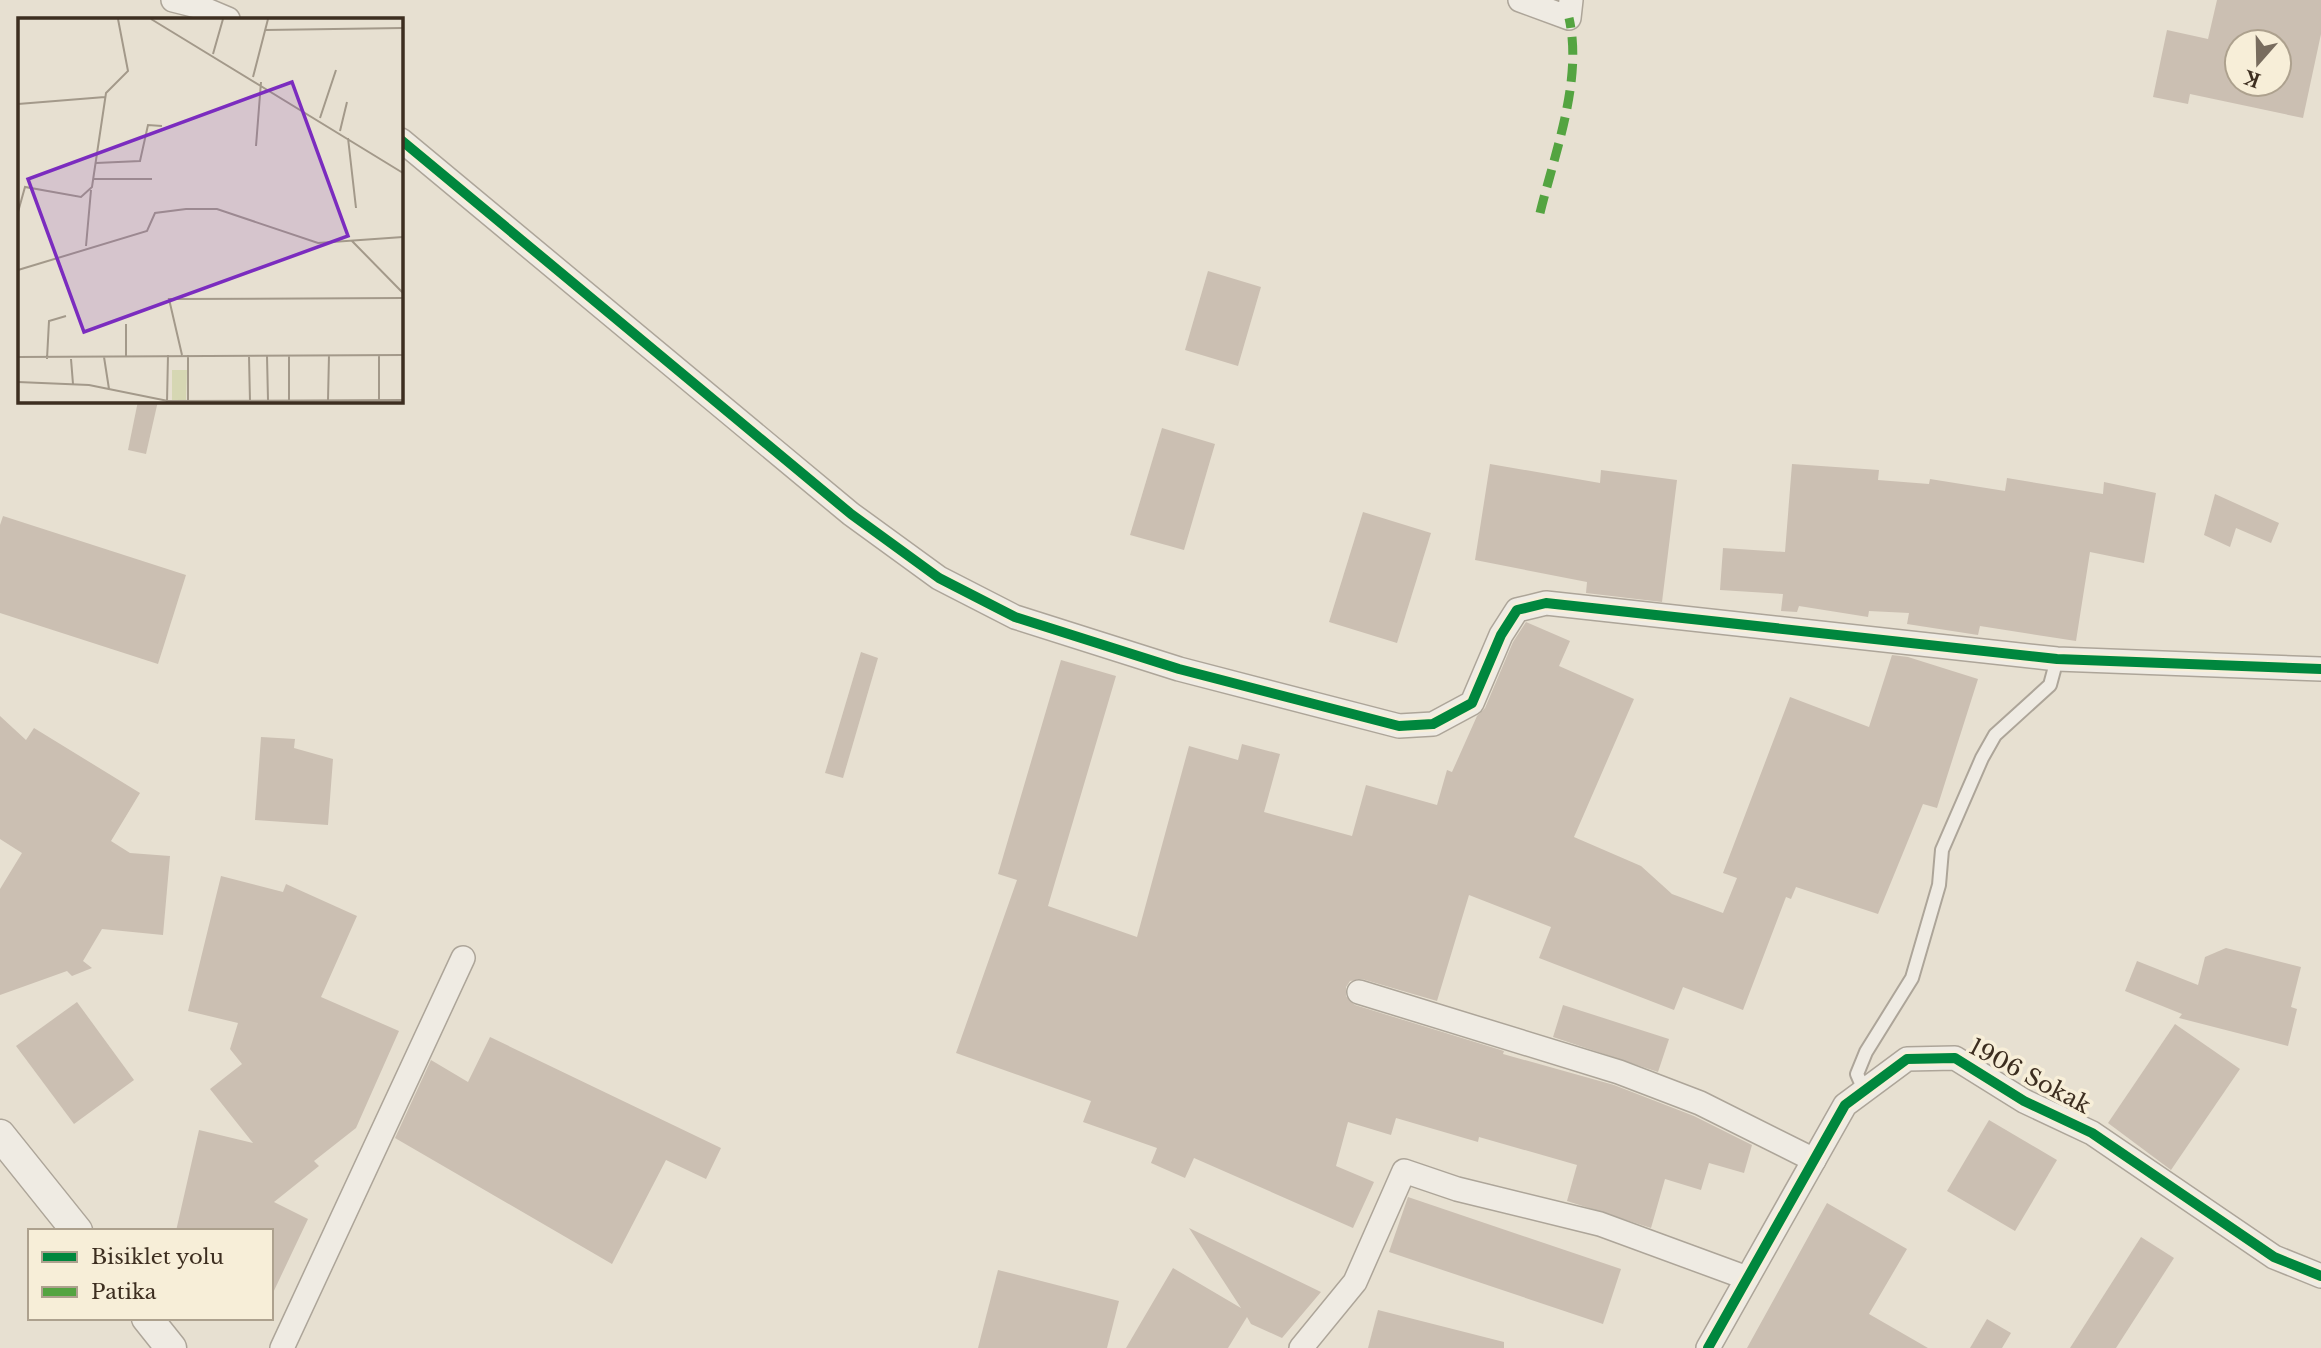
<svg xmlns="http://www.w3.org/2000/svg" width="2321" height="1348" viewBox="0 0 2321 1348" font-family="'Libre Baskerville',serif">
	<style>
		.building { fill: #cbbfb2; fill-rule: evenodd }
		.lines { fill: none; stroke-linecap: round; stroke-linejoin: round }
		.service-casing { stroke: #ada599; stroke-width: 16 }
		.minor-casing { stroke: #ada599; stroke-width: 26 }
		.tertiary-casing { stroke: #ada599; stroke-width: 33 }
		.service { stroke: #efebe3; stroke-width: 12 }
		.minor { stroke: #efebe3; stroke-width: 23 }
		.tertiary { stroke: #efebe3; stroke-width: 30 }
		.quiet { stroke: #54a441; stroke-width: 9; stroke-dasharray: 18 9; stroke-linecap: butt }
		.cycleway-casing { stroke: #f7eed8; stroke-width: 15 }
		.cycleway { stroke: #00873e; stroke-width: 10 }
		.labels { text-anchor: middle; stroke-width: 7; stroke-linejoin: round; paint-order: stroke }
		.street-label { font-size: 23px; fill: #3d2e20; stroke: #f7eed8 }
		.inset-road { fill: none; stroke: #a3998a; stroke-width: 2 }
		.view { fill: #7b2cbf; fill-opacity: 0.15; stroke: #7b2cbf; stroke-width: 3.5 }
		.inset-edge { fill: none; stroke: #3d2e20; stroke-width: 3.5 }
	</style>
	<rect width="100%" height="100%" fill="#e7e0d1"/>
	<g class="building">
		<path d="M2217,0H2321V34L2303,118L2190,94L2188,104L2153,97L2167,30L2208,39ZM2237,42H2279V84H2237Z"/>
		<polygon points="1208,271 1261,287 1238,366 1185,350"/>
		<polygon points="138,401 158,401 146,454 128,450"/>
		<polygon points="1162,428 1215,444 1184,550 1130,535"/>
		<polygon points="1490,464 1600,483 1601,470 1677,480 1662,602 1586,593 1587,582 1475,560"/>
		<polygon points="1792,464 1879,470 1878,480 1929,484 1930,479 2005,491 2007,478 2103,494 2104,482 2156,493 2144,563 2090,552 2076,641 1980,626 1978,635 1907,624 1909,613 1869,611 1868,617 1799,606 1797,612 1781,611 1783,594 1720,590 1723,548 1785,552"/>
		<polygon points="2215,494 2279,523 2271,543 2236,528 2230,547 2204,535"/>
		<polygon points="1363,512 1431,533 1397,643 1329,622"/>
		<polygon points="3,516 186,575 158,664 0,613 0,525"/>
		<polygon points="1526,622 1570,641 1559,666 1634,699 1574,837 1641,866 1672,894 1723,913 1737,878 1723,873 1790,697 1869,727 1892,655 1908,657 1978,679 1937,808 1923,804 1878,914 1796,887 1791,899 1786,897 1743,1010 1683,987 1674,1010 1539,958 1551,927 1469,895 1437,1001 1362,979 1350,981 1346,987 1346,996 1355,1005 1504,1051 1503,1054 1614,1085 1694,1116 1752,1145 1744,1173 1709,1163 1701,1190 1665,1179 1651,1228 1567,1201 1577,1165 1479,1137 1478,1142 1396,1118 1391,1135 1348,1122 1336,1166 1374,1182 1353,1228 1194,1158 1185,1178 1151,1163 1157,1148 1083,1122 1091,1101 956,1053 1017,880 998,874 1061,660 1116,676 1048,906 1137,937 1189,746 1238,760 1242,744 1280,754 1264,812 1352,836 1366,785 1437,805 1447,770 1452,772 1477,716 1485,708 1513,642"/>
		<polygon points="861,652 878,658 843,778 825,773"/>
		<polygon points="0,716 26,740 34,728 140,793 111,841 130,853 170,856 163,935 102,929 83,961 92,968 72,976 67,971 0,995 0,889 22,853 0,839"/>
		<polygon points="261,737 295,739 294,748 333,759 328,825 255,820"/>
		<polygon points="221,876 283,892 286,884 357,916 321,997 399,1031 356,1128 314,1161 319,1166 274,1202 308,1219 271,1297 271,1231 176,1231 199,1130 253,1143 210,1089 242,1064 230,1049 238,1023 188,1011"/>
		<polygon points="2226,948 2301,967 2291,1007 2297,1009 2288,1046 2179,1018 2182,1014 2125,991 2137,961 2198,985 2205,957"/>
		<polygon points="77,1002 134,1080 74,1124 16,1046"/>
		<polygon points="1563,1005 1669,1039 1658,1072 1553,1037"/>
		<polygon points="2175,1024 2240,1069 2171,1170 2108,1123"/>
		<polygon points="490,1037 721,1148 706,1179 666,1160 612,1264 395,1138 431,1060 468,1082"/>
		<polygon points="1989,1120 2057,1160 2015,1231 1947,1191"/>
		<polygon points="1408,1197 1621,1269 1603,1324 1389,1252"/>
		<polygon points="1827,1203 1907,1249 1869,1314 1928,1348 1747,1348"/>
		<polygon points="1189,1228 1321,1292 1282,1338 1251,1324 1247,1317 1228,1348 1126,1348 1173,1268 1241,1308"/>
		<polygon points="2141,1237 2174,1258 2116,1348 2070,1348"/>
		<polygon points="998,1270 1119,1301 1107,1348 978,1348"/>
		<polygon points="1378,1310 1504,1342 1504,1348 1368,1348"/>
		<polygon points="1987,1319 2011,1333 2002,1348 1970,1348"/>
	</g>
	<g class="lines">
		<defs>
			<polyline id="service" points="1864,1090 1857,1074 1866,1052 1912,978 1939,885 1942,850 1982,758 1995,735 2050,685 2057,659"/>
			<g id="minor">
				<polyline points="173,0 197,6 228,19"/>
				<polyline points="1520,0 1569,18 1571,0"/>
				<polyline points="401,140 851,514 939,578 1015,617 1179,669 1399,726 1433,724 1472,703 1501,635 1517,610 1546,603 2057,659 2321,669"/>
				<polyline points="1359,992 1619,1072 1700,1103 1814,1160"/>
				<polyline points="282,1348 463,958"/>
				<polyline points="1301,1348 1355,1282 1404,1171 1457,1189 1600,1224 1747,1278"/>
				<polyline points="1708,1348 1845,1105 1907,1059 1955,1058 2024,1101 2092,1133 2274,1257 2321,1276"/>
			</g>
			<g id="tertiary">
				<polyline points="0,1135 77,1231"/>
				<polyline points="147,1318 171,1348"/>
			</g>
		</defs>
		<use href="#service" class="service-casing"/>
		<use href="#minor" class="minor-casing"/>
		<use href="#tertiary" class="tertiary-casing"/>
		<use href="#service" class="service"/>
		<use href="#minor" class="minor"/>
		<use href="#tertiary" class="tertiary"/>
		<path class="quiet" d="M1540,213C1555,152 1583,80 1569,18"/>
		<defs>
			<g id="cycleway">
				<polyline points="401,140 851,514 939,578 1015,617 1179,669 1399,726 1433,724 1472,703 1501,635 1517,610 1546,603 2057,659 2321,669"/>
				<polyline points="1708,1348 1845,1105 1907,1059 1955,1058 2024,1101 2092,1133 2274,1257 2321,1276"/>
			</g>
		</defs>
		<use href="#cycleway" class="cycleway-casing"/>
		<use href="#cycleway" class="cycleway"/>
	</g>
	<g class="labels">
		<g class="street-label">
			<text transform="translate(2030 1076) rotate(28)" y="8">1906 Sokak</text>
		</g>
	</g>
	<g transform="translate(18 18)">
		<rect width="385" height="385" fill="#e7e0d1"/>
		<path d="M154,352H169L168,382H154Z" fill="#d6d7b3"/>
		<path class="inset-road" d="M133,1L385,155M247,12L385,10M195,36L205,1M235,59L250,1M0,86L87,79M302,100L318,52M322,113L329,84M330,120L338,190M238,128L243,64M78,145L122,143L130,107L144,108M75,161H134M0,194L7,169L63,179L74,169L88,75L110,53L100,1M334,223L385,275M68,228L73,172M0,252L129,213L137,195L168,191H199L300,225L385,219M164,337L151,281L385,280M170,337V383M271,337V382M361,337V382M108,338V306M231,338L232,383M249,338L250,382M0,339L385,337M86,339L91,371M29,341L31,303L48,298M53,341L55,366M0,364L71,367L150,383L385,382M310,382L311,337M149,384L150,337"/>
		<path class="view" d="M274,64L330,218L66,314L10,161Z"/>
		<rect width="385" height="385" class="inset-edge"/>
	</g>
	<rect x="28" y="1229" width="245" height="91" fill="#f7eed8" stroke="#ada18e" stroke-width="2"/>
	<rect x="42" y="1252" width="35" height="10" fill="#00873e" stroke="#ada18e" stroke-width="2"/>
	<text x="91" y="1264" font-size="21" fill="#3d2e20">Bisiklet yolu</text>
	<rect x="42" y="1287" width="35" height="10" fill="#54a441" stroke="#ada18e" stroke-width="2"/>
	<text x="91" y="1299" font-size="21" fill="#3d2e20">Patika</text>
	<g transform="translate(2258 63) rotate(200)"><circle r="33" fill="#f7eed8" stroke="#ada18e" stroke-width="2"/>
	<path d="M0-5L12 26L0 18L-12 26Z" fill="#786c5e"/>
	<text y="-10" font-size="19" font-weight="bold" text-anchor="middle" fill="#3d2e20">K</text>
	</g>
</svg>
